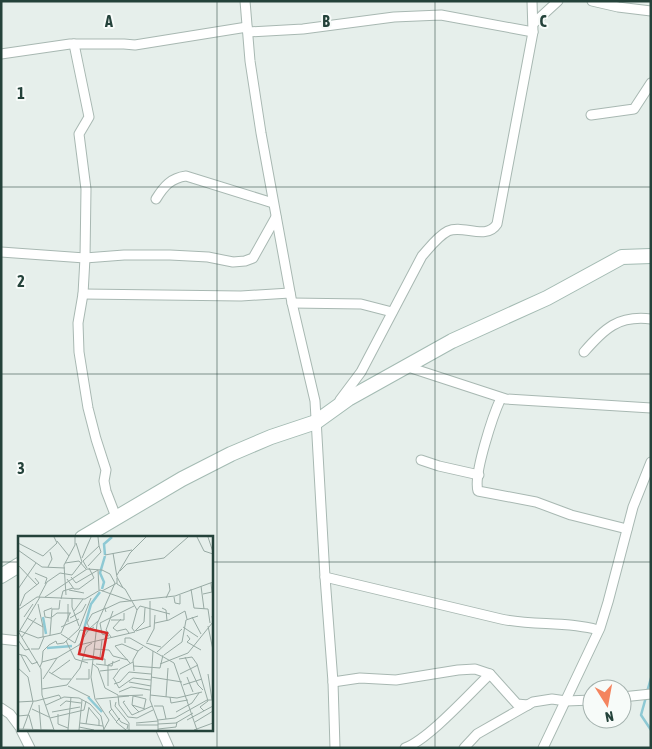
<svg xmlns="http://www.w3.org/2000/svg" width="652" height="749" viewBox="0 0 652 749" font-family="'Asap Condensed',sans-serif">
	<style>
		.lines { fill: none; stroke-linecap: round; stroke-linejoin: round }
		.stream { stroke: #8ec9d4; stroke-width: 2.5 }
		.street-casing { stroke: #a8b8b2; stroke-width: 11 }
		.secondary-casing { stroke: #a4bbb3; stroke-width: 16 }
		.street { stroke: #fff; stroke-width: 9 }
		.secondary { stroke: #fff; stroke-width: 14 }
		.grid { fill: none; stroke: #24423a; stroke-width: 1; stroke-opacity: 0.55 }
		.inset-river { fill: none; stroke: #8ec9d4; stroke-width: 2.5 }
		.inset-road { fill: none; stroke: #98aaa4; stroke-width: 1 }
		.view { fill: #d62828; fill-opacity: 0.15; stroke: #d62828; stroke-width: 2.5 }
		.inset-edge { fill: none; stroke: #24423a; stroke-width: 2.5 }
		.grid-label { font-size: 16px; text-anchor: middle; font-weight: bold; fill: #24423a; stroke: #f7fbf9; stroke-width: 4; stroke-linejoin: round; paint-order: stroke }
	</style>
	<rect width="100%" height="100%" fill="#e6efeb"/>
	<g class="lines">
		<g class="stream">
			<polyline points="647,692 651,678"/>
			<polyline points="646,697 641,715 651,730"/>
		</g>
		<defs>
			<g id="street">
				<polyline points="245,1 250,61 261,133 292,303 315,401 325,577 333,682 335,748"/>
				<polyline points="592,1 618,7 651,11"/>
				<polyline points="534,23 558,1"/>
				<polyline points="248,32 303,29 394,17 441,15 533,32"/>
				<polyline points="74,44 89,117 79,134 86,189 85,258 83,294 78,323 79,352 88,408 96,439 106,470 104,481 106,491 116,517"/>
				<polyline points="1,54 70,44 124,44 135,45 247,27"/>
				<polyline points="591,115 634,109 651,83"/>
				<path d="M156,199C164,186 171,178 186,176L273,203"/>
				<polyline points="1,252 85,258 124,255 170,255 208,257 233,262 245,261 253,258 276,217"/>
				<polyline points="83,294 241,296 290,293"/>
				<polyline points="292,303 361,304 392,312"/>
				<path d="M584,352C604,329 618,315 651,319"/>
				<polyline points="405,366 506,399 651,408"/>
				<path d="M501,398C493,415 473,475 478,491L536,502L571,515L627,529"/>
				<path d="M340,400L361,372L422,256C430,247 438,236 448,231C463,224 486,241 497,224L533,32L532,1"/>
				<polyline points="421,460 439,466 479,475"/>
				<path d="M325,577L501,619C533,626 567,621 598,630"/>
				<polyline points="1,639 19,641"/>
				<polyline points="333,682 360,678 396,680 458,670 475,669 490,674 517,704 528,705"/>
				<polyline points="622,697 651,694"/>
				<polyline points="1,708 10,714 19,726"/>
				<polyline points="21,730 30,748"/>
				<polyline points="161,730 169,748"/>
				<path d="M405,748C429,739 470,693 490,674"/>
				<polyline points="464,748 477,734 533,702 552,699 566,701 592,700"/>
				<polyline points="543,748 600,628 608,602 633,507 651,462"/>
			</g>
			<g id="secondary">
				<polyline points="82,538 182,479 231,454 271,437 316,422 348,399 452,341 547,298 622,257 651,256"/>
				<polyline points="1,576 19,565"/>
			</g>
		</defs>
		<use href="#street" class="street-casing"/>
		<use href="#secondary" class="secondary-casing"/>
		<use href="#street" class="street"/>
		<use href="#secondary" class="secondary"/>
	</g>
	<path class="grid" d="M217,1V748M435,1V748M1,187H651M1,374H651M1,562H19M211,562H651"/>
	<g transform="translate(18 536)">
		<rect width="195" height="195" fill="#e6efeb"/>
		<path class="inset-river" d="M87,19L86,8L94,1M84,53L86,46L82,37L87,20M25,81L28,98M66,93L73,68L82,56M29,112L54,110M70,161L84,176"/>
		<path class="inset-road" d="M179,1L186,15L195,18M190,1L195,16M39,5L51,20M0,7L25,20L39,7L36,1M0,14L24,31L47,32M95,17L99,41L105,52M87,19L114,14M64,22L73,1M47,27L61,25L68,33M0,29L19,49M70,30L83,16L81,10M30,31L34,23L32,16M69,32L65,25L81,10L80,1M80,34L81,54M102,35L109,28L146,22L170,1M17,37L29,42L27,48M99,39L112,17L128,1M53,41L58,47L80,34M49,43L56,53H61L76,42L71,32M47,44L46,29L57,9V1M47,44L48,59M183,50L186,73M0,53L18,27M173,53L176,72L190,73L192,87M51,54L66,57M84,55L99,47M185,58L194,56L193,47M21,61L29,46L42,37L54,39L64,26L58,7M27,61L69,33L84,34L92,38L97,47L79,88L73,141L77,163L91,184L86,193M156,61L157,67L162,68V59M148,62L152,54L151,47M43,63L45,55L55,52M54,63V71L61,90M20,68L25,91M2,70L7,58L21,47L17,42M144,72L148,74L149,85M0,74L19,61L67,63L82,54L113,65M119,74L122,70L152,78M56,75L65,63M88,76L87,73L102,66L157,60L195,46M6,81L15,68M34,81L39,77H53M174,81L183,98M9,82L25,91V101M33,82L27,81L26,75L34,72M52,82L64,75L68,68M103,83L95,92L99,95L108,93L111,97M93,84H106V77M50,86V68M82,87L116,70M82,87L84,98L91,100M137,87L151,84L167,75L169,83M132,90V65M190,90L195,114M43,91L61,83M71,91L69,87L74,78L88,72M165,91L180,101M62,94L70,95L76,91M0,95L23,133L24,159L36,194M2,95L20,102L43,97L52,77M117,95L126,86L127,72M118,95L133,90M1,96L22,61M43,98L57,107L62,94M32,99L34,73H41L42,64M169,99L172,103L169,106L183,114M4,101L18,82M93,101L88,94L95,75M0,104L7,114L12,113M48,105L57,123L70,127M129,106L136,93L137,79M107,107V102H112L156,127L179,194M128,107L143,111M61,109L71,93L80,85M13,113H21L26,101M76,113L91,114L95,120L110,124M135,115L132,164L140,185V194M139,116L164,93M0,118L8,120L14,128L20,126M3,119L12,136M146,119L164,106L168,84L180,80M82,121L84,104M167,121L180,149L185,154M161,123L174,121L179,128L190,165L182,171L186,175M65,124L87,123V129M24,126L25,115L31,109L38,105L39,108L46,107L61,93L73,62M112,127L97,110L104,108L120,115L125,111M75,128L80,132L87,152L100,159L101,169L110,181L119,182L135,174M78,128L94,130L95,125M142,128L170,117L195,86L194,80M116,130L142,132L145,119M22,131L24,126L39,122L61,109L117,96L114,92L119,74L107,53L99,48V42M0,132L10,141L15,166L5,193M82,135L100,133M116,135L115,124L120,115M31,136L43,143H53M33,138L52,124M162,138L180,129M190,138L194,164M133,141L164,146M169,141L175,156M25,143L39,122M58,143H71V133M95,143L102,133L115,126M96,143L101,152L115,142L133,144M111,146L133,150M96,148L102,146L111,136L133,138M165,149L184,143M50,150L72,161M90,150V129L102,124M24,153L49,149L62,132L68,111L74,107M101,156L113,151L132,154M132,159L159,162L184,156M101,160L125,159M148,161L150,132M152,161L153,167L170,164M78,163L111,160M92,164L93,172L103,186L110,189L109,193M107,165L105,166L114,179L134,170M0,166L18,165L41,159L43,162M98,166L97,170L111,187V194M21,169L23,194M28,169L46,161L61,162L72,168L83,180L86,194M114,169L115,160L120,161L128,163L126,172M42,170L48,165L63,167M136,170H145L148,183M71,172L81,184V190M14,173L31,181M94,173L91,176L98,185M34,176L62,171M121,176L114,169L127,173M158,176L174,167L181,157M40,178V188L50,192M0,180L11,179L15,194M32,182L66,174L68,165M102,182L98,186L108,194M140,184L157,182L189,164H195M169,184L195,170M177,186L195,175M62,187L85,190M118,187L140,185M68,188L71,171M140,188L158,187L175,177M118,189H140M61,191L76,194M0,193L35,194M140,193L158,191L159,186M50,194L53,161M61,194L64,164M176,194L195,187"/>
		<path class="view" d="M67,92L89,97L84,123L61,118Z"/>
		<rect width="195" height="195" class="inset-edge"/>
	</g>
	<g class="grid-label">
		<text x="109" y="27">A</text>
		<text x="326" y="27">B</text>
		<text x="543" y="27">C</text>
		<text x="21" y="99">1</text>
		<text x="21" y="287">2</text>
		<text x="21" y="474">3</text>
	</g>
	<rect width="652" height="749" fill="none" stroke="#24423a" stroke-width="5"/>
	<g transform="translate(607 704) rotate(169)"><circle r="24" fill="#f7fbf9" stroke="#a3b1ad"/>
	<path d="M0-4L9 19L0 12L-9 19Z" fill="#f4845f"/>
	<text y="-8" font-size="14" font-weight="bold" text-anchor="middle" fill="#24423a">N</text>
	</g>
</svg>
